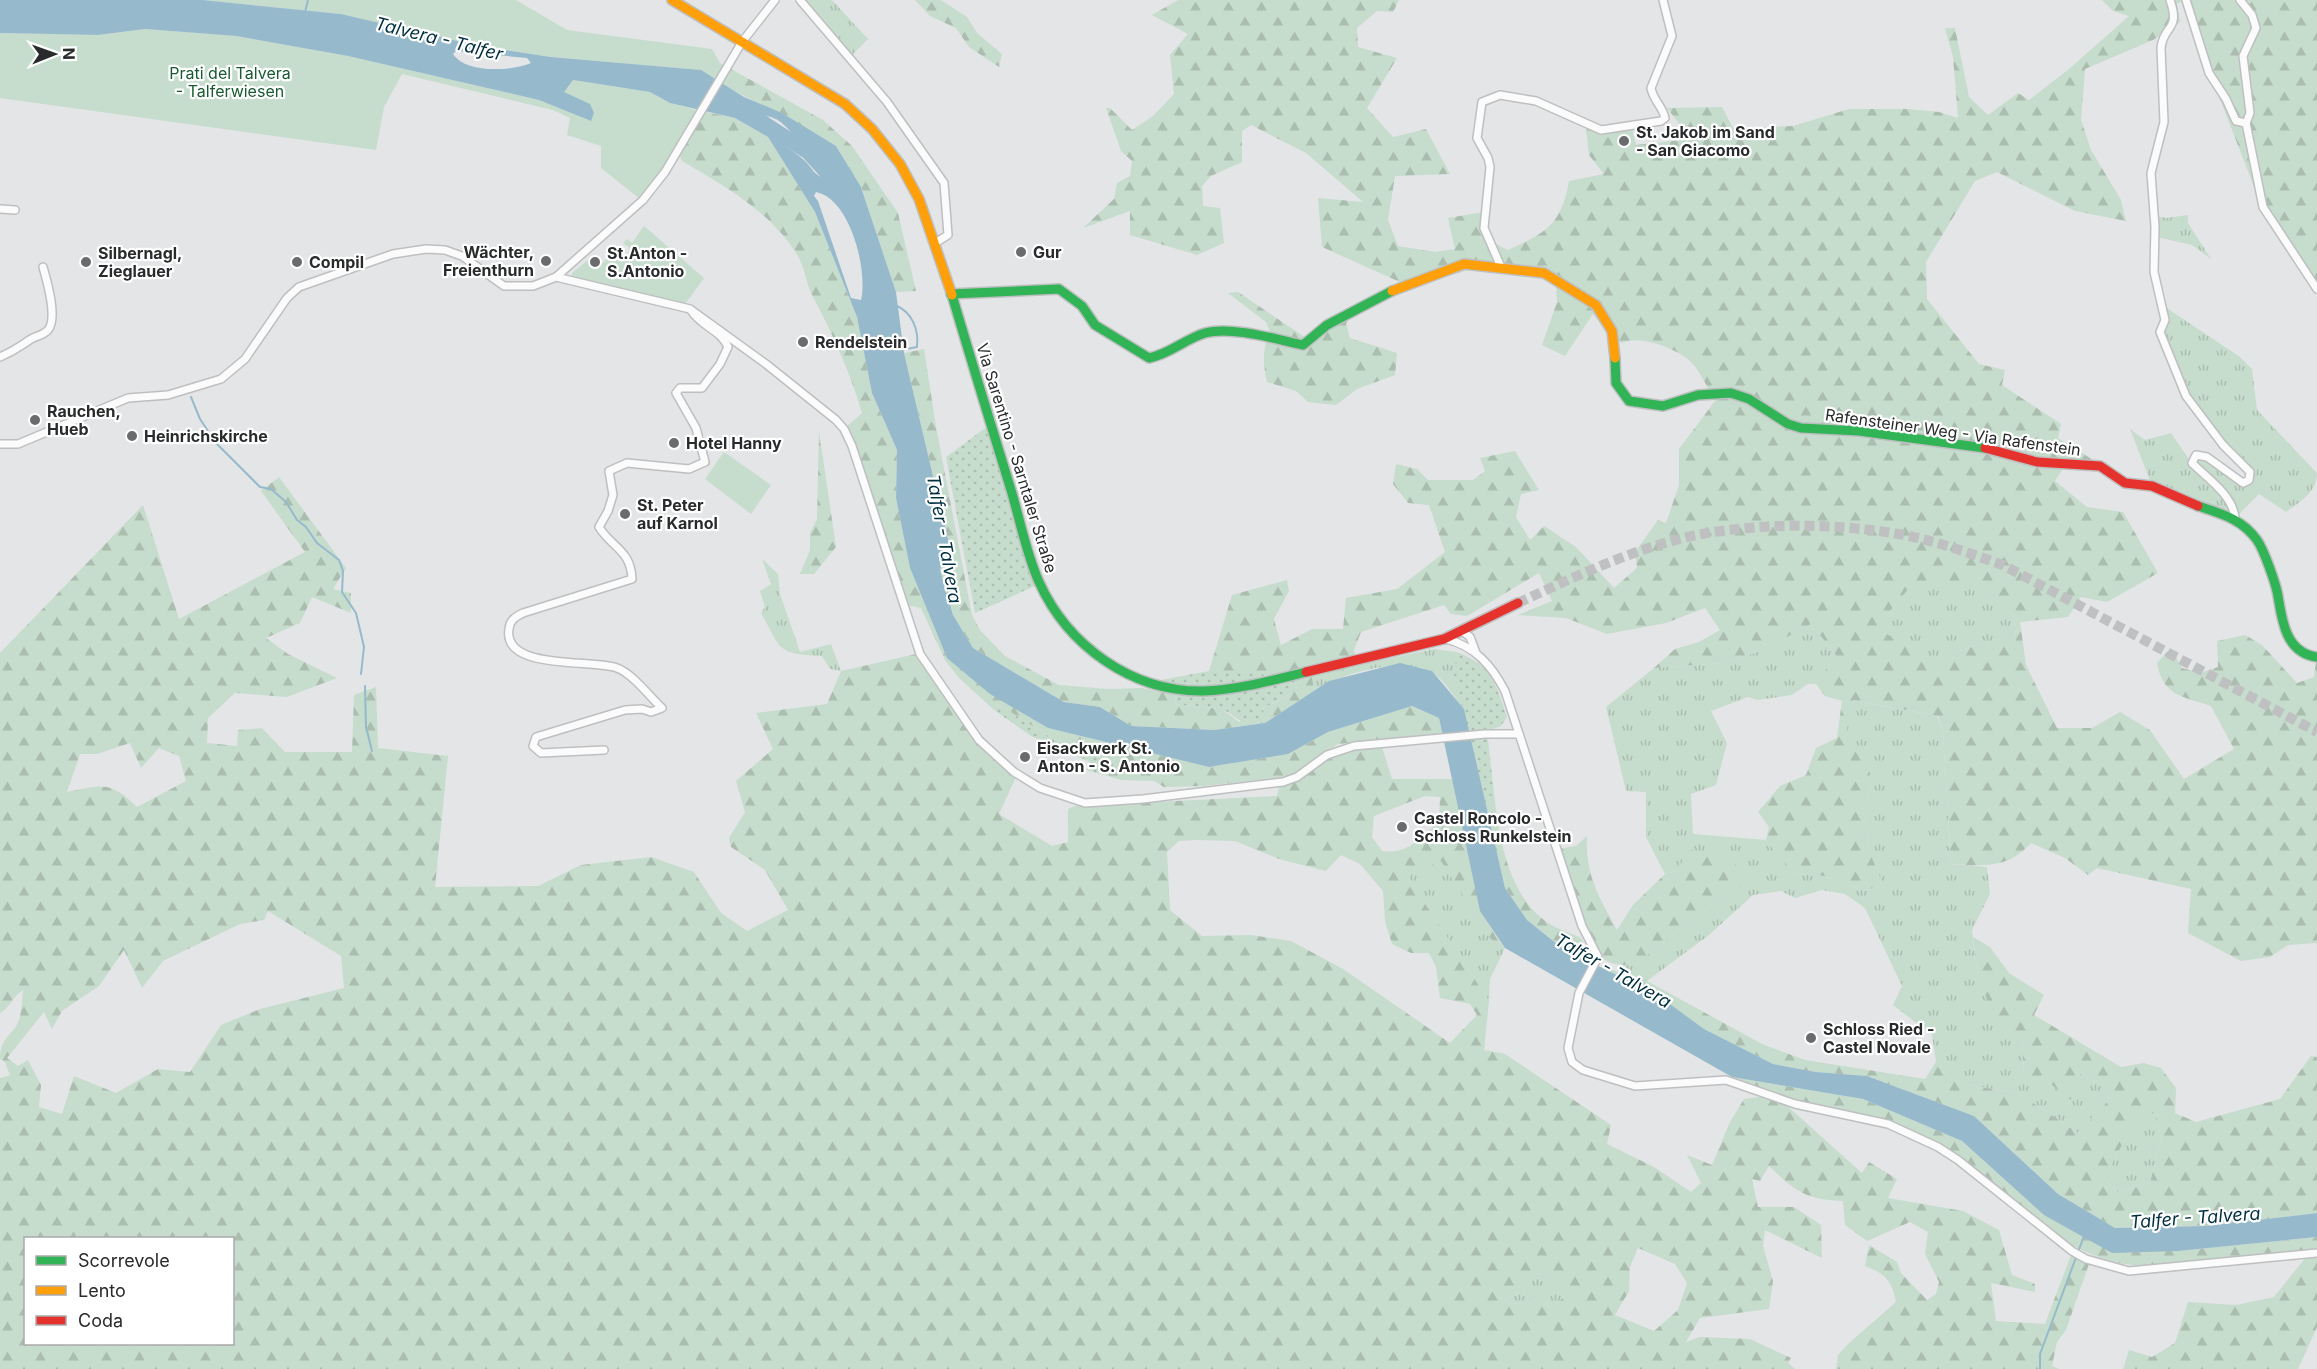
<svg xmlns="http://www.w3.org/2000/svg" width="2317" height="1369" viewBox="0 0 2317 1369" font-family="Inter,sans-serif">
	<style>
		.grass { fill: url(#grass-tufts) }
		.forest { fill: url(#forest-firs); fill-rule: evenodd }
		.park { fill: #c6dccc }
		.garden { fill: url(#garden-dots) }
		.water { fill: #96bacc; fill-rule: evenodd }
		.lines { fill: none; stroke-linecap: round; stroke-linejoin: round }
		.stream { stroke: #96bacc; stroke-width: 2 }
		.river { stroke: #96bacc; stroke-width: 15 }
		.primary-tunnel { stroke: #bfc0c1; stroke-width: 10; stroke-dasharray: 10 5; stroke-linecap: butt }
		.street-casing { stroke: #bebfc0; stroke-width: 10 }
		.fast-casing { stroke: #bebfc0; stroke-width: 12 }
		.slow-casing { stroke: #bebfc0; stroke-width: 12 }
		.jam-casing { stroke: #bebfc0; stroke-width: 12 }
		.street { stroke: #fbfbfb; stroke-width: 7 }
		.fast { stroke: #30b455; stroke-width: 9 }
		.slow { stroke: #ff9f0a; stroke-width: 9 }
		.jam { stroke: #e5322d; stroke-width: 9 }
		.poi-dot { fill: #6a6b6d; stroke: #fff; stroke-width: 2 }
		.labels { text-anchor: middle; stroke-width: 4.5; stroke-linejoin: round; paint-order: stroke }
		.park-label { font-size: 16px; fill: #195a30; stroke: #fff }
		.poi-label { font-size: 16px; font-weight: bold; fill: #292a2b; stroke: #fff; text-anchor: start }
		.street-label { font-size: 16px; fill: #292a2b; stroke: #fff }
		.water-label { font-size: 18px; font-style: italic; fill: #002f40; stroke: #fff }
	</style>
	<defs>
		<pattern id="grass-tufts" width="24" height="20" patternUnits="userSpaceOnUse" patternTransform="scale(1.5)"><rect width="24" height="20" fill="#c6dccc"/><path d="M3 7l-1-3M5 7V3M7 7l1-3M15 17l-1-3M17 17v-4M19 17l1-3" fill="none" stroke="#aabdaf"/></pattern>
		<pattern id="forest-firs" width="22" height="20" patternUnits="userSpaceOnUse" patternTransform="scale(1.5)"><rect width="22" height="20" fill="#c6dccc"/><path d="M5 1l3.5 6h-7zM16 11l3.5 6h-7z" fill="#aabdaf"/></pattern>
		<pattern id="garden-dots" width="8" height="8" patternUnits="userSpaceOnUse" patternTransform="scale(1.5)"><rect width="8" height="8" fill="#c6dccc"/><path d="M2 2h.1M6 6h.1" fill="none" stroke="#aabdaf" stroke-width="1.8" stroke-linecap="round"/></pattern>
	</defs>
	<rect width="100%" height="100%" fill="#e4e5e7"/>
	<g class="grass">
		<polygon points="802,0 832,0 868,39 849,58 798,4"/>
		<polygon points="2152,215 2166,218 2188,215 2188,223 2211,259 2192,245 2157,237"/>
		<path d="M2162,305L2240,357L2252,369L2257,410L2317,473C2317,492 2300,502 2286,512L2259,494L2235,518L2152,486L2130,429L2145,440L2171,433L2191,462L2196,455L2207,457L2243,483L2250,472L2186,396L2161,332L2165,320Z"/>
		<path d="M762,559L778,574L780,594L800,652L831,644L841,671L830,669L822,656C777,654 782,651 761,613L765,607L760,591L771,584Z"/>
		<polygon points="1910,587 1981,587 2014,616 2016,640 1978,645 1932,659 1876,628"/>
		<polygon points="1811,624 1836,655 1816,684 1808,684 1792,695 1758,700 1748,697 1711,711 1727,743 1716,785 1691,794 1693,834 1766,840 1794,873 1824,876 1864,891 1882,884 1869,851 1865,821 1871,781 1844,743 1852,700 1937,716 1943,731 1951,864 1987,867 1990,894 1972,930 1978,978 2022,1037 2024,1075 2052,1085 2071,1099 2080,1074 2106,1086 2108,1101 2078,1133 2018,1093 1968,1085 1948,1077 1936,1062 1932,1035 1893,1005 1902,986 1865,908 1845,894 1822,890 1795,898 1781,891 1753,895 1709,935 1647,981 1634,978 1620,966 1636,964 1719,899 1752,881 1676,871 1665,874 1646,837 1646,792 1626,791 1606,707 1654,668 1720,663 1761,651"/>
		<path d="M1434,649L1457,652L1454,674L1464,709C1455,699 1443,677 1430,671C1400,657 1341,673 1314,691L1311,670L1358,665Z"/>
		<polygon points="1441,860 1491,938 1505,948 1490,979 1489,1001 1407,876"/>
		<polygon points="2141,1110 2155,1114 2161,1138 2150,1183 2117,1192 2104,1178"/>
		<polygon points="1544,1273 1562,1279 1570,1292 1551,1308 1538,1299 1528,1304 1506,1303 1505,1298 1523,1294 1534,1274"/>
	</g>
	<g class="forest">
		<polygon points="915,0 941,0 967,17 977,33 1002,54 999,67 969,47 956,28 930,16"/>
		<path d="M1178,0H1399L1393,12L1377,11L1357,28L1358,47L1397,58L1367,108L1393,137L1426,129L1450,174L1395,176L1388,220L1398,246L1435,252L1455,249L1448,218L1483,212L1490,241L1508,250C1547,232 1561,225 1569,181L1604,174L1589,155L1585,120L1610,128L1630,120L1636,145L1691,139L1667,108L1722,107L1733,128L1793,126L1849,109H1908L1939,112L1958,118L1953,57L1945,28H1955L1969,97L1988,115L2018,93L2029,100L2069,69L2129,16L2113,11L2102,0H2317V284L2258,197L2182,1L2177,4L2180,22L2153,40L2085,69L2081,120L2091,150L2121,200L2126,221L2075,211L1997,172L1975,181L1926,262L1927,299L1979,364L2005,370L2002,385L2061,424L2058,438L2098,463L2064,467L2055,481L2087,507L2123,512L2158,573L2107,602L2081,597L2068,617L2020,622L2026,665L2057,728H2092L2120,712L2150,730L2184,779L2234,749L2211,706C2182,696 2163,696 2157,663L2171,648L2182,668L2200,673L2218,667L2217,641L2245,635L2262,645L2297,683L2314,677L2317,652V943L2288,945L2270,957L2241,961L2188,933L2191,889L2097,868L2088,875L2065,858L2031,843C2008,869 1983,866 1951,864L1943,731L1938,716L1853,700L1844,743L1866,751L1871,781L1865,821L1869,851L1883,884L1864,891L1824,876L1794,873L1766,840L1769,827L1758,812L1780,786L1806,775L1816,748L1837,738L1842,701L1825,696L1816,684L1836,655L1811,624L1761,651L1720,663L1654,668L1675,649L1699,642L1720,630L1705,608L1666,623L1607,634L1566,618L1518,615L1552,601L1539,573L1467,616L1451,614L1444,605L1361,632L1354,650L1355,657L1264,676L1261,671H1209L1232,595L1287,580L1289,591L1274,619L1281,645L1312,629H1343L1346,598L1397,589L1445,552L1429,505L1408,503L1393,484L1396,464L1417,469L1428,480H1473L1485,471L1480,458L1515,451L1539,490L1521,494L1516,517L1530,540L1544,526L1576,547L1614,588L1637,568L1635,552L1658,520L1666,523L1679,485V449L1715,401C1708,389 1701,373 1692,363C1679,349 1639,334 1622,343L1611,338L1593,314L1565,356L1542,345L1557,302L1556,285L1541,277L1471,269L1420,285L1351,315L1346,324L1350,338L1397,353L1395,375L1357,389L1336,405L1308,402L1296,391L1267,382C1263,364 1262,349 1270,332L1266,322L1228,293L1238,292L1306,338L1402,283L1322,247L1318,198L1363,202L1306,153L1251,125L1242,131V162L1211,176L1202,186L1203,206L1220,208L1224,243L1197,255L1130,235V211L1083,228L1114,199L1117,183L1130,176L1132,161L1121,151L1106,108H1110L1132,130L1153,116L1174,94L1170,55L1188,34L1152,15ZM1910,587H1981L2014,616L2016,639L1978,645L1932,659L1876,628Z"/>
		<polygon points="720,63 823,120 852,146 898,213 916,291 896,292 862,189 836,146 711,78"/>
		<path d="M697,110L735,118L768,137L815,212L857,317L872,393L897,450L896,498L910,568L947,658L1048,728L1209,767L1288,754L1328,732L1412,706L1439,718L1442,734L1338,744L1292,775L1276,778L1204,786L1164,787L1154,781L1121,780L1108,776L1113,761L1048,736L998,704L994,710L958,677L945,660L921,608L903,604L844,429L862,413C850,371 832,333 812,295C806,282 805,269 798,256C771,212 726,187 682,161L680,156L673,151Z"/>
		<polygon points="924,349 936,427 972,615 980,630 1005,656 1059,685 1108,689 1142,688 1176,695 1175,704 1222,709 1239,722 1297,690 1293,674 1311,670 1314,691 1265,723 1214,730 1131,726 1100,707 1064,702 973,648 953,615 940,570 949,544 904,353"/>
		<polygon points="819,431 836,547 814,574 800,574 810,550 810,533 817,519"/>
		<path d="M279,477L346,568L333,589L351,593V613L312,597L300,623L266,638L288,654L337,678L287,697L235,693L208,718L207,743L237,746L238,730L262,728L285,752H352L354,695L376,687L378,748L448,756L435,887L538,886L581,865L651,857L694,872L721,913L747,931L788,910L765,870L731,847L729,838L745,812L736,781L773,749L756,713L827,704L841,671L916,654L978,741L1017,775L999,814L1052,846L1068,842V809L1075,806L1277,796L1279,787L1302,778L1329,757L1344,751L1382,747L1392,779H1452L1481,912L1505,949L1491,939L1441,861L1407,876L1489,1001L1484,1050L1505,1054L1611,1125L1607,1144L1654,1167L1691,1192L1701,1183L1687,1155L1712,1165L1730,1122L1744,1099L1766,1096L1785,1104L1862,1173L1869,1162L1897,1179L1888,1198L1963,1211L1999,1230L2012,1275L2035,1284V1292L1991,1283L1996,1321L2045,1324L2071,1255L2089,1264L2066,1330L2057,1342L2052,1366L2059,1369H1836L1838,1355L1848,1344L1896,1302C1892,1281 1886,1274 1865,1266L1869,1245L1897,1262L1901,1273L1927,1300L1936,1294L1939,1282L1925,1254L1928,1232L1910,1222L1867,1241L1845,1225L1843,1201C1806,1200 1795,1191 1769,1166L1760,1181L1752,1179L1758,1207H1794L1821,1225L1822,1258L1765,1230L1763,1246L1773,1281L1769,1309L1700,1318L1686,1342L1700,1337L1750,1339L1791,1358L1788,1363L1795,1369H0V1078L10,1075L5,1062L0,1059C0,1036 14,1035 19,1020C22,1011 22,999 23,990C13,996 10,1008 0,1013V653L143,505L179,619L305,552L261,491ZM130,743L141,768L159,748L179,756L186,781L137,807C110,780 101,785 67,792L80,754H97ZM1425,796L1440,797L1439,821C1422,838 1407,855 1382,851L1372,837L1374,816ZM1197,840L1235,841L1279,859L1326,871L1341,855L1360,864L1383,891L1385,921L1392,944L1411,953H1429L1436,967L1440,998L1470,1004L1477,1015L1450,1043L1343,969L1291,941L1251,935L1202,936L1170,910L1167,852L1179,841ZM268,911L341,956L344,988L260,1009L221,1025L190,1072L158,1069L116,1093L74,1076L62,1114L39,1107L41,1085L28,1060L18,1066L7,1058L44,1012L52,1029L62,1011L99,986L124,950L142,988L163,961L240,924L264,920ZM26,1238H232V1344H26ZM1638,1248L1675,1264L1687,1283L1678,1310L1654,1331L1615,1315L1629,1291L1630,1267ZM1544,1273L1562,1279L1570,1292L1551,1308L1538,1299L1528,1304L1506,1303L1505,1298L1523,1294L1534,1274Z"/>
		<path d="M1494,793C1499,837 1508,896 1548,923C1557,929 1571,933 1581,938L1594,966C1613,968 1629,977 1647,981L1762,1044L1805,1060L1925,1079L1936,1062L1948,1077L1968,1085L2018,1093L2078,1133L2108,1101L2106,1086L2080,1074L2071,1100L2052,1085L2024,1075L2022,1037L1998,1025L1978,978L1973,937L1990,947L2009,973L2044,995L2034,1015L2121,1067L2144,1063L2161,1068L2176,1088L2175,1113L2196,1122L2280,1099L2311,1056L2317,1057V1213L2206,1226L2115,1228L2058,1194L1974,1116L1867,1076L1816,1072L1773,1064L1704,1029L1659,996L1594,966L1562,948L1527,920L1505,888L1485,802ZM2141,1110L2155,1114L2161,1138L2150,1183L2117,1192L2104,1178Z"/>
		<path d="M1587,836C1585,875 1599,897 1617,930L1633,905L1665,874L1676,871L1690,850L1727,856L1752,881L1719,899L1636,964C1614,967 1602,963 1590,943L1558,849L1576,846Z"/>
		<path d="M1732,1077L1863,1099L1962,1141L2044,1215L2178,1251L2317,1237V1249L2148,1266C2053,1264 2012,1183 1935,1142C1909,1128 1879,1117 1849,1111C1836,1109 1822,1108 1809,1105C1797,1102 1786,1097 1774,1093C1759,1089 1744,1087 1732,1077Z"/>
		<polygon points="2317,1256 2317,1327 2298,1369 2123,1369 2129,1350 2152,1357 2175,1343 2188,1302 2236,1305 2274,1297 2306,1257"/>
	</g>
	<g class="park">
		<polygon points="203,0 516,0 567,30 712,49 720,63 711,78 700,70 551,57 479,46 341,14"/>
		<polygon points="145,29 236,36 348,56 539,100 591,121 563,92 573,80 650,92 670,103 697,110 661,172 640,199 601,168 601,146 567,135 570,118 553,110 402,74 384,107 376,150 0,98 0,33 98,35"/>
		<polygon points="644,226 704,278 685,304 572,278 572,273 588,260 596,268 605,261 609,252 626,257 630,248 623,243 627,239 632,243"/>
		<polygon points="724,452 771,485 751,514 705,479"/>
	</g>
	<g class="garden">
		<polygon points="988,426 1035,586 975,613 946,457"/>
		<path d="M1457,652C1492,666 1496,683 1507,717L1501,726L1487,731L1494,793L1485,802L1454,674Z"/>
		<path d="M1209,671H1261L1267,681L1293,674L1297,690L1262,709L1265,714C1239,734 1238,712 1219,709C1204,706 1190,706 1175,704L1177,688L1161,680Z"/>
		<polygon points="998,704 1048,736 1114,762 1108,776 1086,770 1090,762 1031,736 994,710"/>
	</g>
	<path class="water" d="M0,0H203L341,14L479,46L551,57L701,70L744,97L782,113L836,146L861,187L896,292L904,353L949,544L940,570L953,615L973,648L1064,702L1100,707L1131,726L1214,730L1265,723L1329,681L1400,663L1432,671L1464,709L1505,888L1527,920L1562,948L1659,996L1704,1029L1773,1064L1816,1072L1867,1076L1974,1116L2058,1194L2115,1228L2206,1226L2317,1213V1237L2178,1251L2112,1253L2044,1215L1962,1141L1863,1099L1732,1077L1505,948L1480,911L1439,718L1412,706L1328,732L1288,754L1209,767L1048,728L990,694L947,658L910,568L896,498L897,450L872,393L857,317L815,212L768,137L735,118L670,103L650,92L573,80L564,92L590,104L594,113L591,121L539,100L348,56L236,36L145,29L98,35L0,33ZM456,51L527,58L531,63C512,71 466,74 453,54ZM757,115C782,116 784,127 801,142C813,152 831,155 825,178C815,177 811,166 804,160C791,148 762,133 757,115ZM816,192C851,199 868,272 861,300L851,298L818,201L814,196Z"/>
	<g class="lines">
		<g class="stream">
			<polyline points="305,12 308,0"/>
			<path d="M895,305C912,312 919,329 917,347L901,350"/>
			<polyline points="191,397 200,419 216,443 260,487 271,489 286,502 297,520 306,527 317,543 339,560 343,571 342,592 356,613 364,647 361,674"/>
			<polyline points="365,686 366,727 372,751"/>
			<polyline points="2040,1369 2040,1354 2084,1236"/>
		</g>
		<polyline class="river" points="745,111 808,152 840,187"/>
		<path class="primary-tunnel" d="M1518,603C1576,576 1639,546 1702,534C1764,523 1836,523 1898,534C1934,540 1969,553 2003,565L2317,732"/>
		<defs>
			<g id="street">
				<polyline points="800,0 887,102 944,183 948,235 935,243"/>
				<path d="M2170,0C2181,31 2163,25 2161,48L2164,122L2151,173L2155,227L2154,272L2165,320L2160,332L2186,396L2223,445L2250,472L2249,480L2243,483L2207,457L2196,455L2192,463C2207,478 2233,495 2235,518"/>
				<polyline points="2186,0 2209,73 2226,99 2236,121 2246,123"/>
				<polyline points="2240,0 2252,15 2256,28 2243,56 2250,113 2246,123"/>
				<polyline points="2246,123 2263,207 2317,289"/>
				<polyline points="0,209 15,210"/>
				<path d="M1501,267L1484,228L1490,167L1488,158L1477,138L1482,102L1500,95L1536,101L1601,130L1661,121L1665,118C1663,107 1653,100 1651,88L1672,36L1663,0"/>
				<polyline points="556,277 690,309 766,364 836,420 844,429 852,446 920,654 979,740 1014,772 1040,788 1085,803 1143,799 1283,782 1297,777 1327,755 1354,746 1485,734 1519,734"/>
				<path d="M0,357C14,351 16,349 28,341C34,336 43,336 48,330C58,318 47,281 43,267"/>
				<polyline points="0,444 18,444 128,398 168,395 221,379 245,359 287,298 299,287 393,254 426,249 445,250 462,256 504,286 533,286 556,277 643,200 665,172 742,42 775,0"/>
				<polyline points="1462,631 1470,637 1476,653"/>
				<path d="M1446,639C1475,646 1492,666 1505,691L1582,926L1598,957L1579,993L1568,1048L1572,1062L1583,1070L1635,1086L1726,1080L1795,1104L1888,1124L1938,1147L1958,1160L2072,1251L2086,1259L2129,1271L2317,1253"/>
				<path d="M604,750L541,753L533,746L536,737L625,710L642,709L651,712L662,708C649,696 633,674 617,668C594,659 502,671 509,629C510,620 515,617 523,613L632,579C631,550 611,547 599,527L608,511L613,495L609,471L627,463L689,469L705,462L696,428L676,393L680,388H702L720,364L728,347C721,330 700,326 691,310"/>
			</g>
			<g id="fast">
				<path d="M951,294L1059,289L1082,306L1095,325L1149,358C1170,354 1185,339 1205,333C1232,326 1275,339 1303,345L1327,325L1392,291"/>
				<path d="M952,295C971,360 991,425 1011,490C1020,520 1026,553 1039,582C1068,646 1132,692 1203,691C1238,690 1273,680 1306,672"/>
				<polyline points="1615,358 1616,383 1629,401 1663,406 1698,395 1731,393 1749,399 1788,424 1801,428 1859,431 1985,448"/>
				<path d="M2198,506C2222,514 2242,519 2257,540C2264,550 2276,584 2278,596C2282,621 2286,653 2317,657"/>
			</g>
			<g id="slow">
				<polyline points="672,0 845,104 872,129 900,164 919,199 952,295"/>
				<polyline points="1392,291 1464,264 1544,273 1596,305 1612,331 1615,358"/>
			</g>
			<g id="jam">
				<polyline points="1985,448 2037,462 2100,466 2125,483 2152,486 2198,506"/>
				<polyline points="1306,672 1444,639 1518,603"/>
			</g>
		</defs>
		<use href="#street" class="street-casing"/>
		<use href="#fast" class="fast-casing"/>
		<use href="#slow" class="slow-casing"/>
		<use href="#jam" class="jam-casing"/>
		<use href="#street" class="street"/>
		<use href="#fast" class="fast"/>
		<use href="#slow" class="slow"/>
		<use href="#jam" class="jam"/>
	</g>
	<g class="poi-dot">
		<circle cx="1624" cy="141" r="6"/>
		<circle cx="1021" cy="252" r="6"/>
		<circle cx="546" cy="261" r="6"/>
		<circle cx="86" cy="262" r="6"/>
		<circle cx="297" cy="262" r="6"/>
		<circle cx="595" cy="262" r="6"/>
		<circle cx="803" cy="342" r="6"/>
		<circle cx="35" cy="420" r="6"/>
		<circle cx="132" cy="436" r="6"/>
		<circle cx="674" cy="443" r="6"/>
		<circle cx="625" cy="514" r="6"/>
		<circle cx="1025" cy="757" r="6"/>
		<circle cx="1402" cy="827" r="6"/>
		<circle cx="1811" cy="1038" r="6"/>
	</g>
	<g class="labels">
		<g class="park-label">
			<text x="230" y="79">Prati del Talvera<tspan x="230" dy="18">- Talferwiesen</tspan></text>
		</g>
		<g class="poi-label">
			<text x="1636" y="138">St. Jakob im Sand<tspan x="1636" dy="18">- San Giacomo</tspan></text>
			<text x="534" y="258" text-anchor="end">Wächter,<tspan x="534" dy="18">Freienthurn</tspan></text>
			<text x="1033" y="258">Gur</text>
			<text x="98" y="259">Silbernagl,<tspan x="98" dy="18">Zieglauer</tspan></text>
			<text x="607" y="259">St.Anton -<tspan x="607" dy="18">S.Antonio</tspan></text>
			<text x="309" y="268">Compil</text>
			<text x="815" y="348">Rendelstein</text>
			<text x="47" y="417">Rauchen,<tspan x="47" dy="18">Hueb</tspan></text>
			<text x="144" y="442">Heinrichskirche</text>
			<text x="686" y="449">Hotel Hanny</text>
			<text x="637" y="511">St. Peter<tspan x="637" dy="18">auf Karnol</tspan></text>
			<text x="1037" y="754">Eisackwerk St.<tspan x="1037" dy="18">Anton - S. Antonio</tspan></text>
			<text x="1414" y="824">Castel Roncolo -<tspan x="1414" dy="18">Schloss Runkelstein</tspan></text>
			<text x="1823" y="1035">Schloss Ried -<tspan x="1823" dy="18">Castel Novale</tspan></text>
		</g>
		<g class="street-label">
			<text transform="translate(1953 432) rotate(8)" y="6">Rafensteiner Weg - Via Rafenstein</text>
			<text transform="translate(1017 458) rotate(73)" y="6">Via Sarentino - Sarntaler Straße</text>
		</g>
		<g class="water-label">
			<text transform="translate(439 39) rotate(14)" y="6">Talvera - Talfer</text>
			<text transform="translate(944 539) rotate(80)" y="6">Talfer - Talvera</text>
			<text transform="translate(1613 971) rotate(30)" y="6">Talfer - Talvera</text>
			<text transform="translate(2195 1218) rotate(-4)" y="6">Talfer - Talvera</text>
		</g>
	</g>
	<rect x="24" y="1237" width="210" height="108" fill="#ffffff" stroke="#a9aaaa" stroke-width="1.5"/>
	<rect x="36" y="1256" width="30" height="9" fill="#30b455" stroke="#a9aaaa" stroke-width="1.5"/>
	<text x="78" y="1267" font-size="18" fill="#292a2b">Scorrevole</text>
	<rect x="36" y="1286" width="30" height="9" fill="#ff9f0a" stroke="#a9aaaa" stroke-width="1.5"/>
	<text x="78" y="1297" font-size="18" fill="#292a2b">Lento</text>
	<rect x="36" y="1316" width="30" height="9" fill="#e5322d" stroke="#a9aaaa" stroke-width="1.5"/>
	<text x="78" y="1327" font-size="18" fill="#292a2b">Coda</text>
	<g transform="translate(54 54) rotate(89)" stroke="#ffffff" stroke-width="4.5" paint-order="stroke">
	<path d="M0-4.5L10 22L0 15L-10 22Z" fill="#292a2b"/>
	<text y="-9" font-size="16" font-weight="bold" text-anchor="middle" fill="#292a2b">N</text>
	</g>
</svg>
